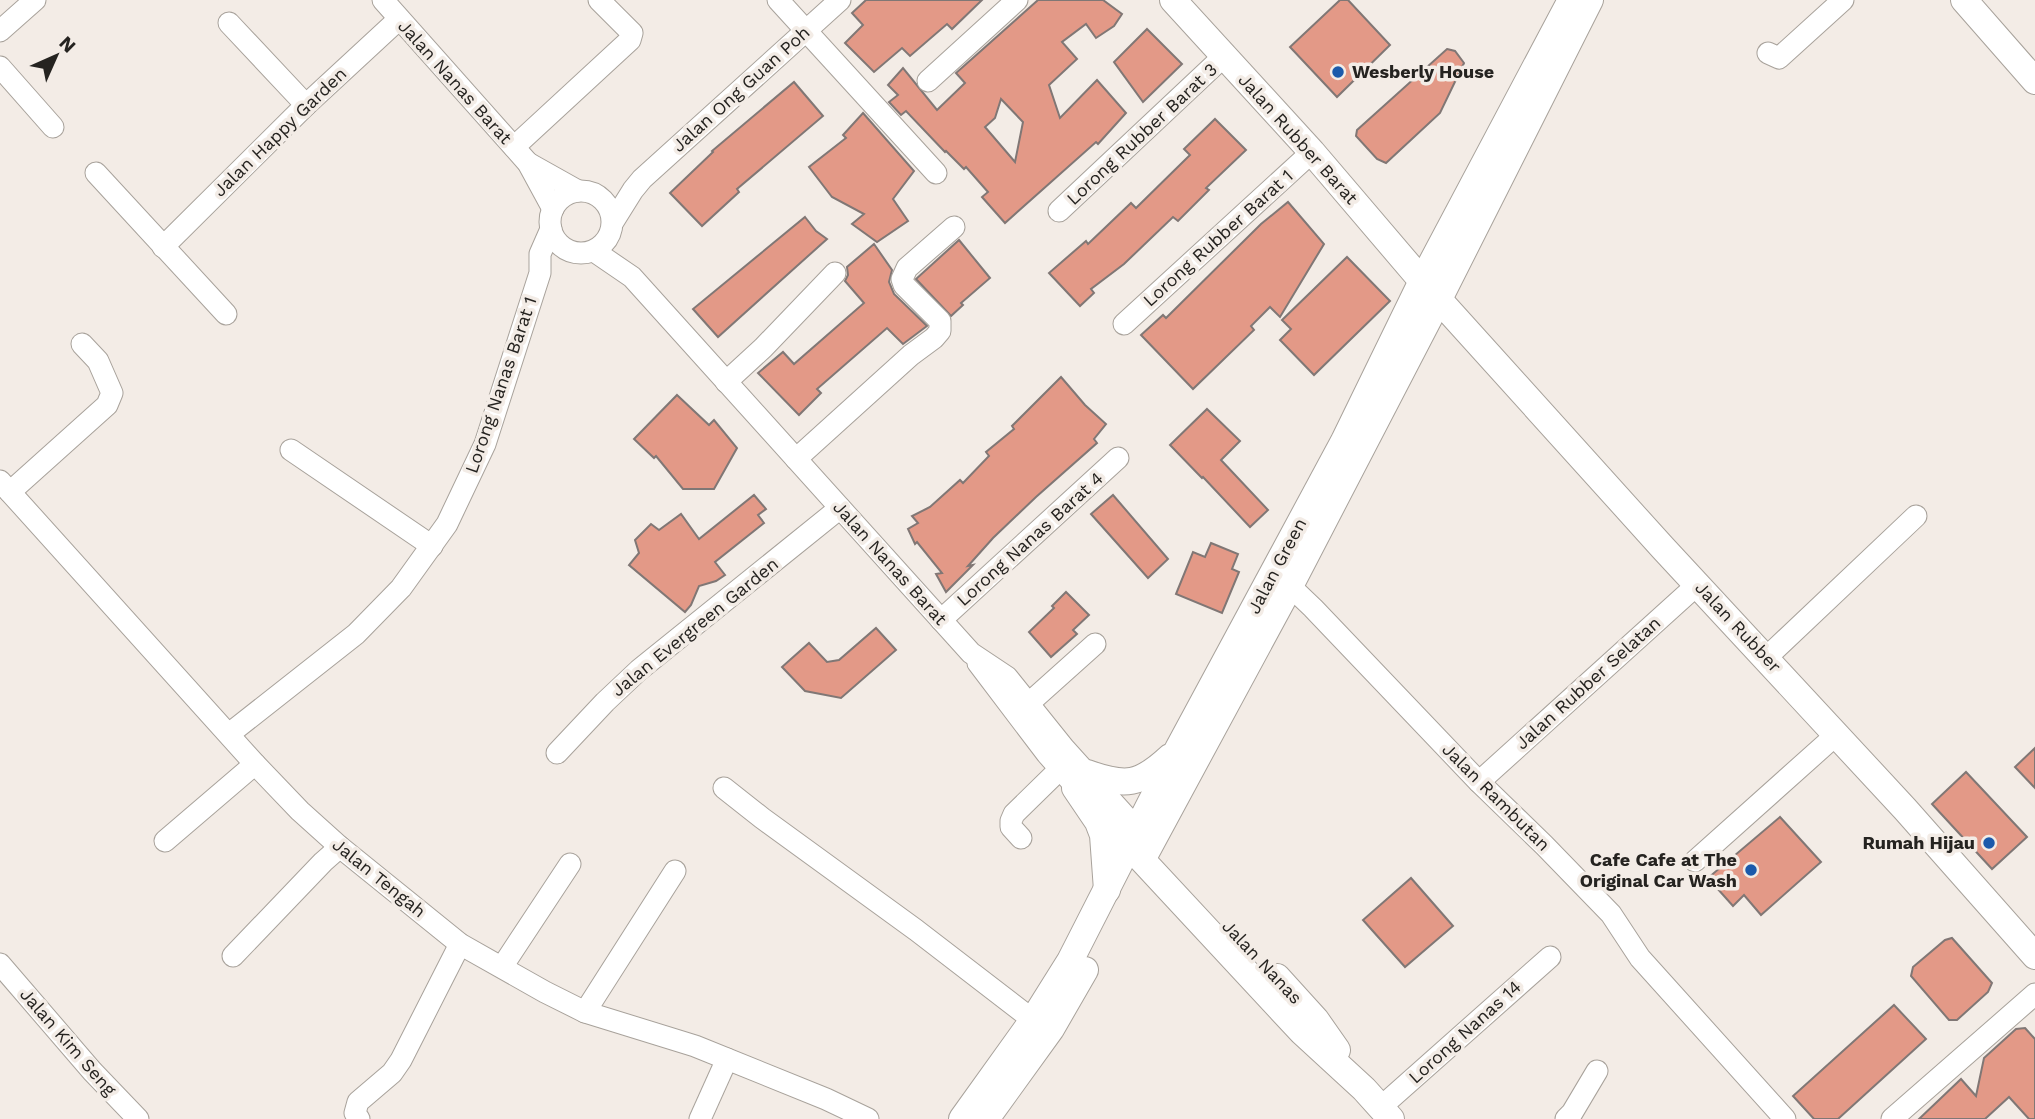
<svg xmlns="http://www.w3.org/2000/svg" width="2035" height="1119" viewBox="0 0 2035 1119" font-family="'Work Sans',sans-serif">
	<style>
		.building { fill: #e39987; stroke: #807775; stroke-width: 2; fill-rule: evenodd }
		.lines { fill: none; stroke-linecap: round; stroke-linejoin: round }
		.minor-casing { stroke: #a8a29b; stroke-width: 23 }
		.major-casing { stroke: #a8a29b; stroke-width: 28 }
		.minor { stroke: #fff; stroke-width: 21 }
		.major { stroke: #fff; stroke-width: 26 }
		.poi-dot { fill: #1b5aab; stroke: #f3ece6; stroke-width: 2.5 }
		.labels { text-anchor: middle; stroke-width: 7; stroke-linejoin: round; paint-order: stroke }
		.poi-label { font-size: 18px; font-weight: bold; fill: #252320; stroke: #f3ece6; text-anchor: end }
		.street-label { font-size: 18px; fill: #252320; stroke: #f3ece6 }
	</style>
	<rect width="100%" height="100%" fill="#f3ece6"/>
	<g class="building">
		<polygon points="866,0 982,0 952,29 947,24 910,56 902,48 874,72 845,43 863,25 852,13"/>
		<path d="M1038,0H1103L1122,14L1114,26L1096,38L1086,24L1062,42L1077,59L1049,85L1060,118L1097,80L1126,113L1098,144L1096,142L1005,223L982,197L988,192L966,167L964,169L946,151L945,152L906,111L901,115L889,102L898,95L888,85L903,68L937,110L965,83L956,73ZM1001,99L1023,122L1015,162L985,127L995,118Z"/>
		<polygon points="1340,0 1348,0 1390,45 1337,97 1290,47"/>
		<polygon points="1147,29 1182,64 1143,102 1114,62"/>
		<polygon points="1447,49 1455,51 1464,63 1440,113 1386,163 1377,159 1356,136 1357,130"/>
		<polygon points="794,82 823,116 737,189 739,192 702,226 670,193 713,152 712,151"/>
		<polygon points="863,113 914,171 893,199 908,221 877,242 852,224 864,214 832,197 809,167 846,138 843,135"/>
		<polygon points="1215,119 1246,150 1206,188 1209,190 1178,221 1173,217 1124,264 1091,289 1094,293 1080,306 1049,273 1086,241 1088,244 1131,203 1136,208 1190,155 1184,149"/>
		<polygon points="1288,202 1324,244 1280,317 1270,307 1251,326 1254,330 1193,389 1141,335 1163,315 1166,318 1261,224"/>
		<polygon points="805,217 816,231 827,239 718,337 693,309"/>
		<polygon points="959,240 990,278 961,303 963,305 951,316 916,279"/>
		<polygon points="874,244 892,270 889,282 894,294 927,326 903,344 887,328 817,389 821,393 799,415 758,373 783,352 794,364 864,303 845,281 848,275 847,267"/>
		<polygon points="1347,257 1390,301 1314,375 1280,340 1291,329 1282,320"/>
		<polygon points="1061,377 1085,405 1106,424 1094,439 1097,443 1036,497 993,538 968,566 973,565 946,592 936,574 942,573 917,542 915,544 908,529 918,523 912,516 930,507 960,480 963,483 989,456 986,452 1014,429 1012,426"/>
		<polygon points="677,395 709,425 714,420 737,448 714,489 683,489 656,456 654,458 634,439"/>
		<polygon points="1207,409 1240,441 1221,460 1268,510 1250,527 1203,477 1202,478 1170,445"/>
		<polygon points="754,495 766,509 758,515 764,523 715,562 725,575 716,581 699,586 691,605 685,612 629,565 639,553 635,540 651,524 659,530 681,514 699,539"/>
		<polygon points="1113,495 1168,559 1148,578 1091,514"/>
		<polygon points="1211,543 1238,554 1232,569 1239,572 1222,613 1176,594 1193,552 1205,557"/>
		<polygon points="1066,592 1089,615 1073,630 1077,634 1051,657 1029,632 1054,608 1052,606"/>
		<polygon points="876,628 896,650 841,698 805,691 782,667 809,643 827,662 839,660"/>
		<polygon points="2035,748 2035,788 2015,767"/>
		<polygon points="1966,772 2027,837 1992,869 1932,804"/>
		<polygon points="1780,817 1821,862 1761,915 1744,895 1733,906 1708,878"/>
		<polygon points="1411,878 1453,926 1405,967 1363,920"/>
		<polygon points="1952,938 1992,983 1988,992 1957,1020 1949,1020 1911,976 1913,967 1945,940"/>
		<polygon points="1894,1005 1926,1039 1838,1119 1814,1119 1793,1096"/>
		<polygon points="2025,1028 2035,1039 2035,1119 2029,1119 2009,1097 1985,1119 1919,1119 1961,1079 1976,1096 1984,1058 2016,1029"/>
	</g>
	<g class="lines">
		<defs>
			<g id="minor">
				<polyline points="383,0 528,163 553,209"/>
				<polyline points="778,0 936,173"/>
				<polyline points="229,23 306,105"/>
				<polyline points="0,31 35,0"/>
				<polyline points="1768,53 1779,58 1843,0"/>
				<polyline points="0,67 53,127"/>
				<polyline points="928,81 1017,0"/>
				<polyline points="514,147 630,40 632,33 599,0"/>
				<polyline points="528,163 578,191"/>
				<polyline points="96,173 226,314"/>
				<circle cx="581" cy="222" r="31"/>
				<polyline points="1059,211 1224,56"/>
				<polyline points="613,222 633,190 642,179 840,0"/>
				<polyline points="163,247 306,105 399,19"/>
				<polyline points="594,251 632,277 971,653 1007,677 1064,748 1138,830"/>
				<polyline points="1124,324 1312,152"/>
				<polyline points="726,382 763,348 835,273"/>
				<polyline points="291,450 432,546"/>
				<polyline points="796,459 911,355 934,338 940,331 940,321 904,285 902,279 907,268 954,227"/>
				<polyline points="0,481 255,764 300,811 340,847 460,944 545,992 585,1012 695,1046 826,1099 868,1119"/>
				<polyline points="10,492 107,405 112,393 98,361 82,344"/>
				<polyline points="1290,586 1313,608 1479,782 1544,845 1611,914 1640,958 1785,1119"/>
				<polyline points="941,620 1118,458"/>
				<polyline points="1767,657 1916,516"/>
				<polyline points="978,663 1047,754 1129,847"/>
				<polyline points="1028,704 1095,644"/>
				<polyline points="229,734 356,634 401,588 447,524 485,444 540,273 540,254 551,229"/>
				<polyline points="557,753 605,702 639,670 840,508"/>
				<polyline points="1479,782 1698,584"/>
				<polyline points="724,788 762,818 916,930 1033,1020"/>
				<polyline points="1021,838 1011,827 1011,821 1014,814 1060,769"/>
				<polyline points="165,841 255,764"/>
				<polyline points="1695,861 1837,734"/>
				<polyline points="233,956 323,862 340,847"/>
				<polyline points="0,964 92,1071 138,1119"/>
				<polyline points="502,967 570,864"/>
				<polyline points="585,1012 675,871"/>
				<polyline points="1381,1107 1550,957"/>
				<polyline points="359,1119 355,1113 358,1102 392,1073 401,1060 460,944"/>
				<polyline points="700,1119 727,1059"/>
				<polyline points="1566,1119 1572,1113 1597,1071"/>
				<polyline points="1892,1119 2035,994"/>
			</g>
			<g id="major">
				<polyline points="1173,0 1312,152 1422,281 1663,548 1905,809 2035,956"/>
				<polyline points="1964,0 2035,81"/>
				<path d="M1087,773C1126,787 1140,785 1170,757"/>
				<polyline points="1075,788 1098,822 1103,835 1107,890"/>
				<polyline points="1131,848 1302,1032 1364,1089 1391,1119"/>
				<polyline points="1143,858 1290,586 1439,299 1590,0"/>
				<polyline points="1277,977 1316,1020 1337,1050"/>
				<polyline points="962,1119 1033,1020 1070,961 1178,749 1344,441 1422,281 1571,0"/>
				<polyline points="986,1119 1051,1029 1085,970"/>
			</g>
		</defs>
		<use href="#minor" class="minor-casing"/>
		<use href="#major" class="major-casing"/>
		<use href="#minor" class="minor"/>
		<use href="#major" class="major"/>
	</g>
	<g class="poi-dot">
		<circle cx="1338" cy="72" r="7"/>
		<circle cx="1989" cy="843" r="7"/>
		<circle cx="1751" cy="870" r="7"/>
	</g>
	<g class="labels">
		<g class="poi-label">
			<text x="1352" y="78" text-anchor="start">Wesberly House</text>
			<text x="1975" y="849">Rumah Hijau</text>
			<text x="1737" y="866">Cafe Cafe at The<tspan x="1737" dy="21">Original Car Wash</tspan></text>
		</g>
		<g class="street-label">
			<text transform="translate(455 82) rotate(48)" y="6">Jalan Nanas Barat</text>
			<text transform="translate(741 89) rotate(-42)" y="6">Jalan Ong Guan Poh</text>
			<text transform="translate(280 132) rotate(-44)" y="6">Jalan Happy Garden</text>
			<text transform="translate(1142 134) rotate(-43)" y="6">Lorong Rubber Barat 3</text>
			<text transform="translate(1298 139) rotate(48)" y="6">Jalan Rubber Barat</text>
			<text transform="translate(1218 238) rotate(-42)" y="6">Lorong Rubber Barat 1</text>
			<text transform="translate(501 385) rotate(-71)" y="6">Lorong Nanas Barat 1</text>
			<text transform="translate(1030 539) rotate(-42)" y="6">Lorong Nanas Barat 4</text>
			<text transform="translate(890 563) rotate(48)" y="6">Jalan Nanas Barat</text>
			<text transform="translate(1277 566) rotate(-62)" y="6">Jalan Green</text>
			<text transform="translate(695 627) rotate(-39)" y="6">Jalan Evergreen Garden</text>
			<text transform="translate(1738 627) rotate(47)" y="6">Jalan Rubber</text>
			<text transform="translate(1588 683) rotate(-42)" y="6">Jalan Rubber Selatan</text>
			<text transform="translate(1496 797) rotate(45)" y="6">Jalan Rambutan</text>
			<text transform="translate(379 878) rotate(39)" y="6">Jalan Tengah</text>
			<text transform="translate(1262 962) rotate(47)" y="6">Jalan Nanas</text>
			<text transform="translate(1465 1032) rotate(-42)" y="6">Lorong Nanas 14</text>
			<text transform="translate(68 1042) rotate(49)" y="6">Jalan Kim Seng</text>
		</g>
	</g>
	<g transform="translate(56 56) rotate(45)" stroke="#f3ece6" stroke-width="5" paint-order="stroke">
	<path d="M0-5L12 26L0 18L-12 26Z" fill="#252320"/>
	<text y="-10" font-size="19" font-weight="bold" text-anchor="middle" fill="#252320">N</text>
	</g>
</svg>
